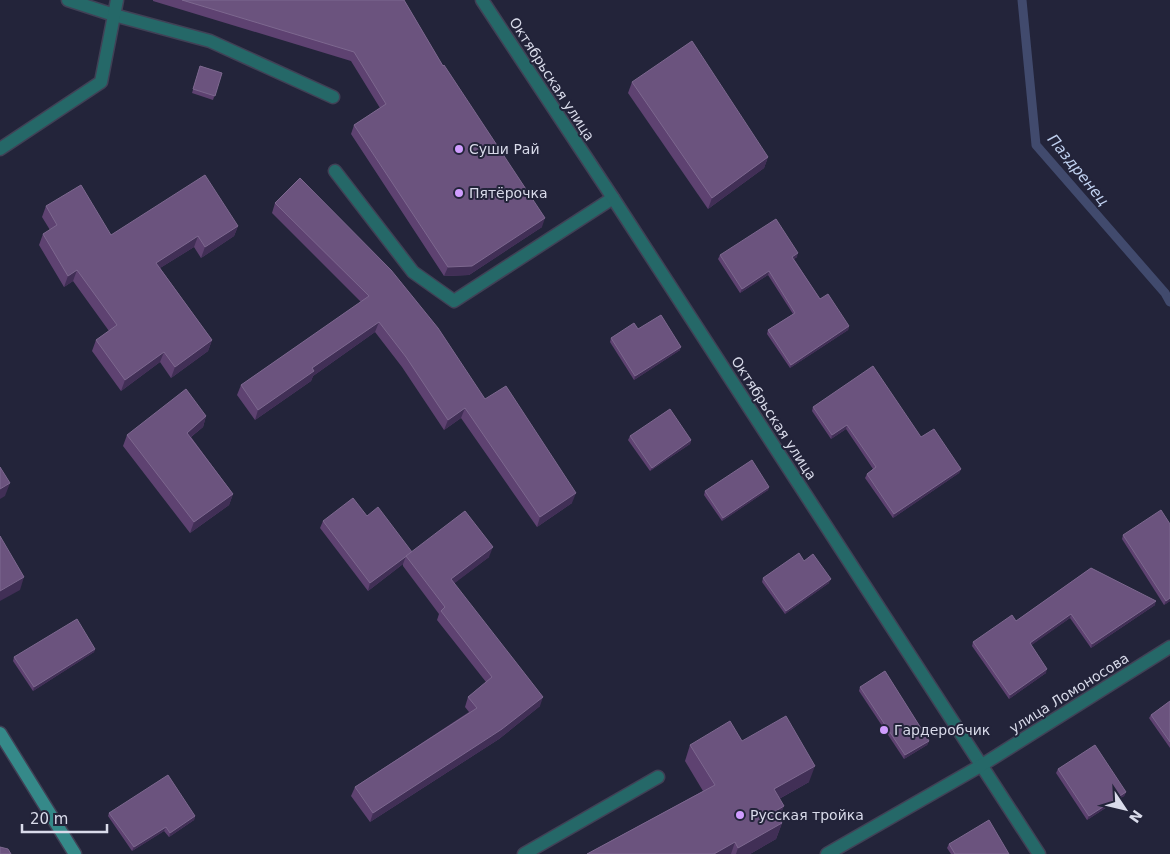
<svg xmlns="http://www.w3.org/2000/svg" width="1170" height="854" viewBox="0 0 1170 854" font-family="'DejaVu Sans',sans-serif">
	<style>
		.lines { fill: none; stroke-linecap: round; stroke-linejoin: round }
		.stream { stroke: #414a6d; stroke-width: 9 }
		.lane-casing { stroke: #404156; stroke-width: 15 }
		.street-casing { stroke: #404156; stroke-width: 15 }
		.secondary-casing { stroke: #404156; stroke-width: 15 }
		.lane { stroke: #256868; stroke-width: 12 }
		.street { stroke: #256868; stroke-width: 12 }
		.secondary { stroke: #358989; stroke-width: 12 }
		.wall { fill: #5e4271 }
		.shaded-wall { fill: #412f56 }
		.building { fill: #6b537e; stroke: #7d688f }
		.poi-dot { fill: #d09dff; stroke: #23243a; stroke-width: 2 }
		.labels { text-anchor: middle; stroke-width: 4; stroke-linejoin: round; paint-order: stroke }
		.street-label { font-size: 14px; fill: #d9dbea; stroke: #23243a }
		.poi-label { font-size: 14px; fill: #d9dbea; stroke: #23243a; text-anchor: start }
		.water-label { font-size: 15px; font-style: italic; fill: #c1d2f1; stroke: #23243a }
	</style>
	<rect width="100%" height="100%" fill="#23243a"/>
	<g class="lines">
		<polyline class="stream" points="1022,0 1036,145 1165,293 1170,302"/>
		<defs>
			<g id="lane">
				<polyline points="68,0 114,15 210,41 333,97"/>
				<polyline points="335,171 413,272 454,301 613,198"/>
				<polyline points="524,854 658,777"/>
			</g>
			<g id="street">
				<polyline points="482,0 613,198 1039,854"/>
				<polyline points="0,149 101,82 117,0"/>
				<polyline points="827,854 982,765 1170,647"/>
			</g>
			<polyline id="secondary" points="0,733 75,854"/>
		</defs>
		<use href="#lane" class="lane-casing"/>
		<use href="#street" class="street-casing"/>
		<use href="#secondary" class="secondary-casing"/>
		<use href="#lane" class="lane"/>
		<use href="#street" class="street"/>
		<use href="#secondary" class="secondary"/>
	</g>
	<g class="wall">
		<polygon points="153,0 404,0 443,66 542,227 469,275 444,276 351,134 354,125 380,108 351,61 153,1"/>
		<polygon points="200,66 222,73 213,100 192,93"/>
		<polygon points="632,82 768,157 764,168 708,209 628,93"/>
		<polygon points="275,203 485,399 572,503 537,527 461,418 444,430 402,367 375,332 313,376 311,381 255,420 237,395 241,385 361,302 272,213"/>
		<polygon points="46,206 111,235 238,226 234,236 201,258 194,247 160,268 212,340 208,351 171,378 160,362 121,391 92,351 96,340 109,331 73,281 64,287 39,245 43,234 50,230 42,217"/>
		<polygon points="720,255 797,257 794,259 820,299 849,326 848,330 790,368 767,334 768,330 793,314 768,275 740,293 718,259"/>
		<polygon points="638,329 680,350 634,380 610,342 611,338"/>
		<polygon points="813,407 921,437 961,469 959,473 893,518 865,478 867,474 873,469 846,429 831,439 812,411"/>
		<polygon points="206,416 203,427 191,437 233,494 229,505 190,533 123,446 127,435"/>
		<polygon points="630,436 691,440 690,444 650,471 628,440"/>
		<polygon points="769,487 768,490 722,521 704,495 705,491"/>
		<polygon points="367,516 412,552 489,557 454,583 540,706 499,739 370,822 351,796 355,787 469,712 465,707 468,697 486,682 437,620 439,614 403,566 403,564 368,591 320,528 323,521"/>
		<polygon points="1170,524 1170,601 1164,605 1122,539 1123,535"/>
		<polygon points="1091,568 1155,605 1091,648 1070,618 1031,645 1046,673 1009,699 972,646 973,642 1016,621"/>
		<polygon points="763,578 829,583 785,614 762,582"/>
		<polygon points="95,649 94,652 33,691 13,661 14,657"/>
		<polygon points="860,687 929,741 927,745 904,759 859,691"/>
		<polygon points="1170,701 1170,748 1149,718 1151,715"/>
		<polygon points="742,741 809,782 779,799 779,819 782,823 776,839 750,854 587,854 703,791 685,761 690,745"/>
		<polygon points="1058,769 1126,792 1124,796 1087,820 1056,773"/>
		<polygon points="109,813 195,816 194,820 169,837 164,831 132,851 108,816"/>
		<polygon points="949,844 1009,854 951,854 947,848"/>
	</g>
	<g class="shaded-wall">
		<polygon points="768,157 764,168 708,209 712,198"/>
		<polygon points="545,218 542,227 469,275 444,276 448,267"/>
		<polygon points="238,226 234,236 201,258 205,247"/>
		<polygon points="198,236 194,247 152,273 156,263"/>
		<polygon points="798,253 797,257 791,261 792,257"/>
		<polygon points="77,270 73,281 64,287 68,276"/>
		<polygon points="769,271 768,275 740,293 742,289"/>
		<polygon points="379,322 375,332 313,376 311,381 255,420 258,410 312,368"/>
		<polygon points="849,326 848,330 790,368 791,365"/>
		<polygon points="212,340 208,351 171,378 175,367"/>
		<polygon points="681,347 680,350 634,380 635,376"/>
		<polygon points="164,352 160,362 121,391 125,380"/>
		<polygon points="465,408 461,418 444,430 448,420"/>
		<polygon points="206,416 203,427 183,443 187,433"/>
		<polygon points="847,425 846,429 831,439 832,435"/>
		<polygon points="691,440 690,444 650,471 652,468"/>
		<polygon points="961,469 959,473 893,518 894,514"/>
		<polygon points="10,483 5,496 0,499 0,489"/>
		<polygon points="769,487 768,490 722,521 723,518"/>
		<polygon points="576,493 572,503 537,527 540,517"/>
		<polygon points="233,494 229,505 190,533 194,522"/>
		<polygon points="493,547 489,557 447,589 451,579"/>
		<polygon points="406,556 403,564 368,591 370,583"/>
		<polygon points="24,577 20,590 0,601 0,591"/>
		<polygon points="831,579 829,583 785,614 786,611"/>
		<polygon points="1170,598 1170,601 1164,605 1166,601"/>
		<polygon points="1156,601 1155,605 1091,648 1092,644"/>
		<polygon points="1071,614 1070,618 1029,647 1030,643"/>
		<polygon points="95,649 94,652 33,691 34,687"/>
		<polygon points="1047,669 1046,673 1009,699 1010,695"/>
		<polygon points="543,697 540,706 499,739 370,822 373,813"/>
		<polygon points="929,741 927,745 904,759 905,755"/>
		<polygon points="815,766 809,782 768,805 774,789"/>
		<polygon points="1126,792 1124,796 1087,820 1089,816"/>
		<polygon points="784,806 778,822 774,812"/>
		<polygon points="195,816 194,820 169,837 170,833"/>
		<polygon points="782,823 776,839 750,854 736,854 738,848"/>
		<polygon points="166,827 164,831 132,851 134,847"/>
		<polygon points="735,842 731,854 714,854"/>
	</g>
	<g class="building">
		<polygon points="182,0 404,0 443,66 444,65 545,218 472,266 448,267 354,125 386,104 354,52"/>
		<polygon points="692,41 768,157 712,198 632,82"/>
		<polygon points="200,66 222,73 215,96 193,89"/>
		<polygon points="205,175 238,226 205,247 198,236 156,263 212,340 175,367 164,352 125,380 96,340 117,325 77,270 68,276 43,234 57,225 46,206 81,185 111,235"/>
		<polygon points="300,178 391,270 438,328 485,399 506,386 576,493 540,517 465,408 448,420 406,357 379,322 312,368 314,371 258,410 241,385 369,296 275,203"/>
		<polygon points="776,219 798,253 792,257 820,299 828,294 849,326 791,365 768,330 795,313 769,271 742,289 720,255"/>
		<polygon points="661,315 681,347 635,376 611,338 634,323 638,329"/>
		<polygon points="873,366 921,437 934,429 961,469 894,514 867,474 876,467 847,425 832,435 813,407"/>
		<polygon points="186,389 206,416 187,433 233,494 194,522 127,435"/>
		<polygon points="670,409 691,440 652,468 630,436"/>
		<polygon points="752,460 769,487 723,518 705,491"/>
		<polygon points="0,467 10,483 0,489"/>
		<polygon points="353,498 367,516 378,507 412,552 370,583 323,521"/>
		<polygon points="1161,510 1170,524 1170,598 1166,601 1123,535"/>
		<polygon points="465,511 493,547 451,579 543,697 502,729 373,813 355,787 477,708 468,697 492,677 441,611 445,607 406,556"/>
		<polygon points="0,536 24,577 0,591"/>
		<polygon points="799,553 804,561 813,554 831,579 786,611 763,578"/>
		<polygon points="1091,568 1156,601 1092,644 1071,614 1030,643 1047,669 1010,695 973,642 1012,615 1016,621"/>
		<polygon points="77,619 95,649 34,687 14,657"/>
		<polygon points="885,671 929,741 905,755 860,687"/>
		<polygon points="1170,701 1170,742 1151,715"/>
		<polygon points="786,716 815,766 774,789 784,806 774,812 782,823 738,848 735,842 714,854 587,854 715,785 690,745 730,721 742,741"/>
		<polygon points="1095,745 1126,792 1089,816 1058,769"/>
		<polygon points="168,775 195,816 170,833 166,827 134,847 109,813"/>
		<polygon points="989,820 1009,854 955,854 949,844"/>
		<polygon points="0,847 8,849 11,854 0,854"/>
	</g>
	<g class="poi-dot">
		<circle cx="459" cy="149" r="5"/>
		<circle cx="459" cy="193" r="5"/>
		<circle cx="884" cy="730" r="5"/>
		<circle cx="740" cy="815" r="5"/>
	</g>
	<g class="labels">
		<g class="street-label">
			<text transform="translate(552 79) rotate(57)" y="5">Октябрьская улица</text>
			<text transform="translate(774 418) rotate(57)" y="5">Октябрьская улица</text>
			<text transform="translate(1069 693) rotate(-32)" y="5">улица Ломоносова</text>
		</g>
		<g class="poi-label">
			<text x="469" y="154">Суши Рай</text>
			<text x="469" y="198">Пятёрочка</text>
			<text x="894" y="735">Гардеробчик</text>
			<text x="750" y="820">Русская тройка</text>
		</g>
		<g class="water-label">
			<text transform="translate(1078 170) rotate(51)" y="5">Паздренец</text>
		</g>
	</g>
	<g transform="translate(1125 809) rotate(125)" stroke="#23243a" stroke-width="4" paint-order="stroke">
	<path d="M0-4L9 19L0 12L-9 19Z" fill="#d9dbea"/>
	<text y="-8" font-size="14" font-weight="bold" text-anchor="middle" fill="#d9dbea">N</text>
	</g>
	<path d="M22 824v8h85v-8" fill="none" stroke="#d9dbea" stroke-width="2.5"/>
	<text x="30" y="824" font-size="15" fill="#d9dbea" stroke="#23243a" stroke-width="4" paint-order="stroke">20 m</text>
</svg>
